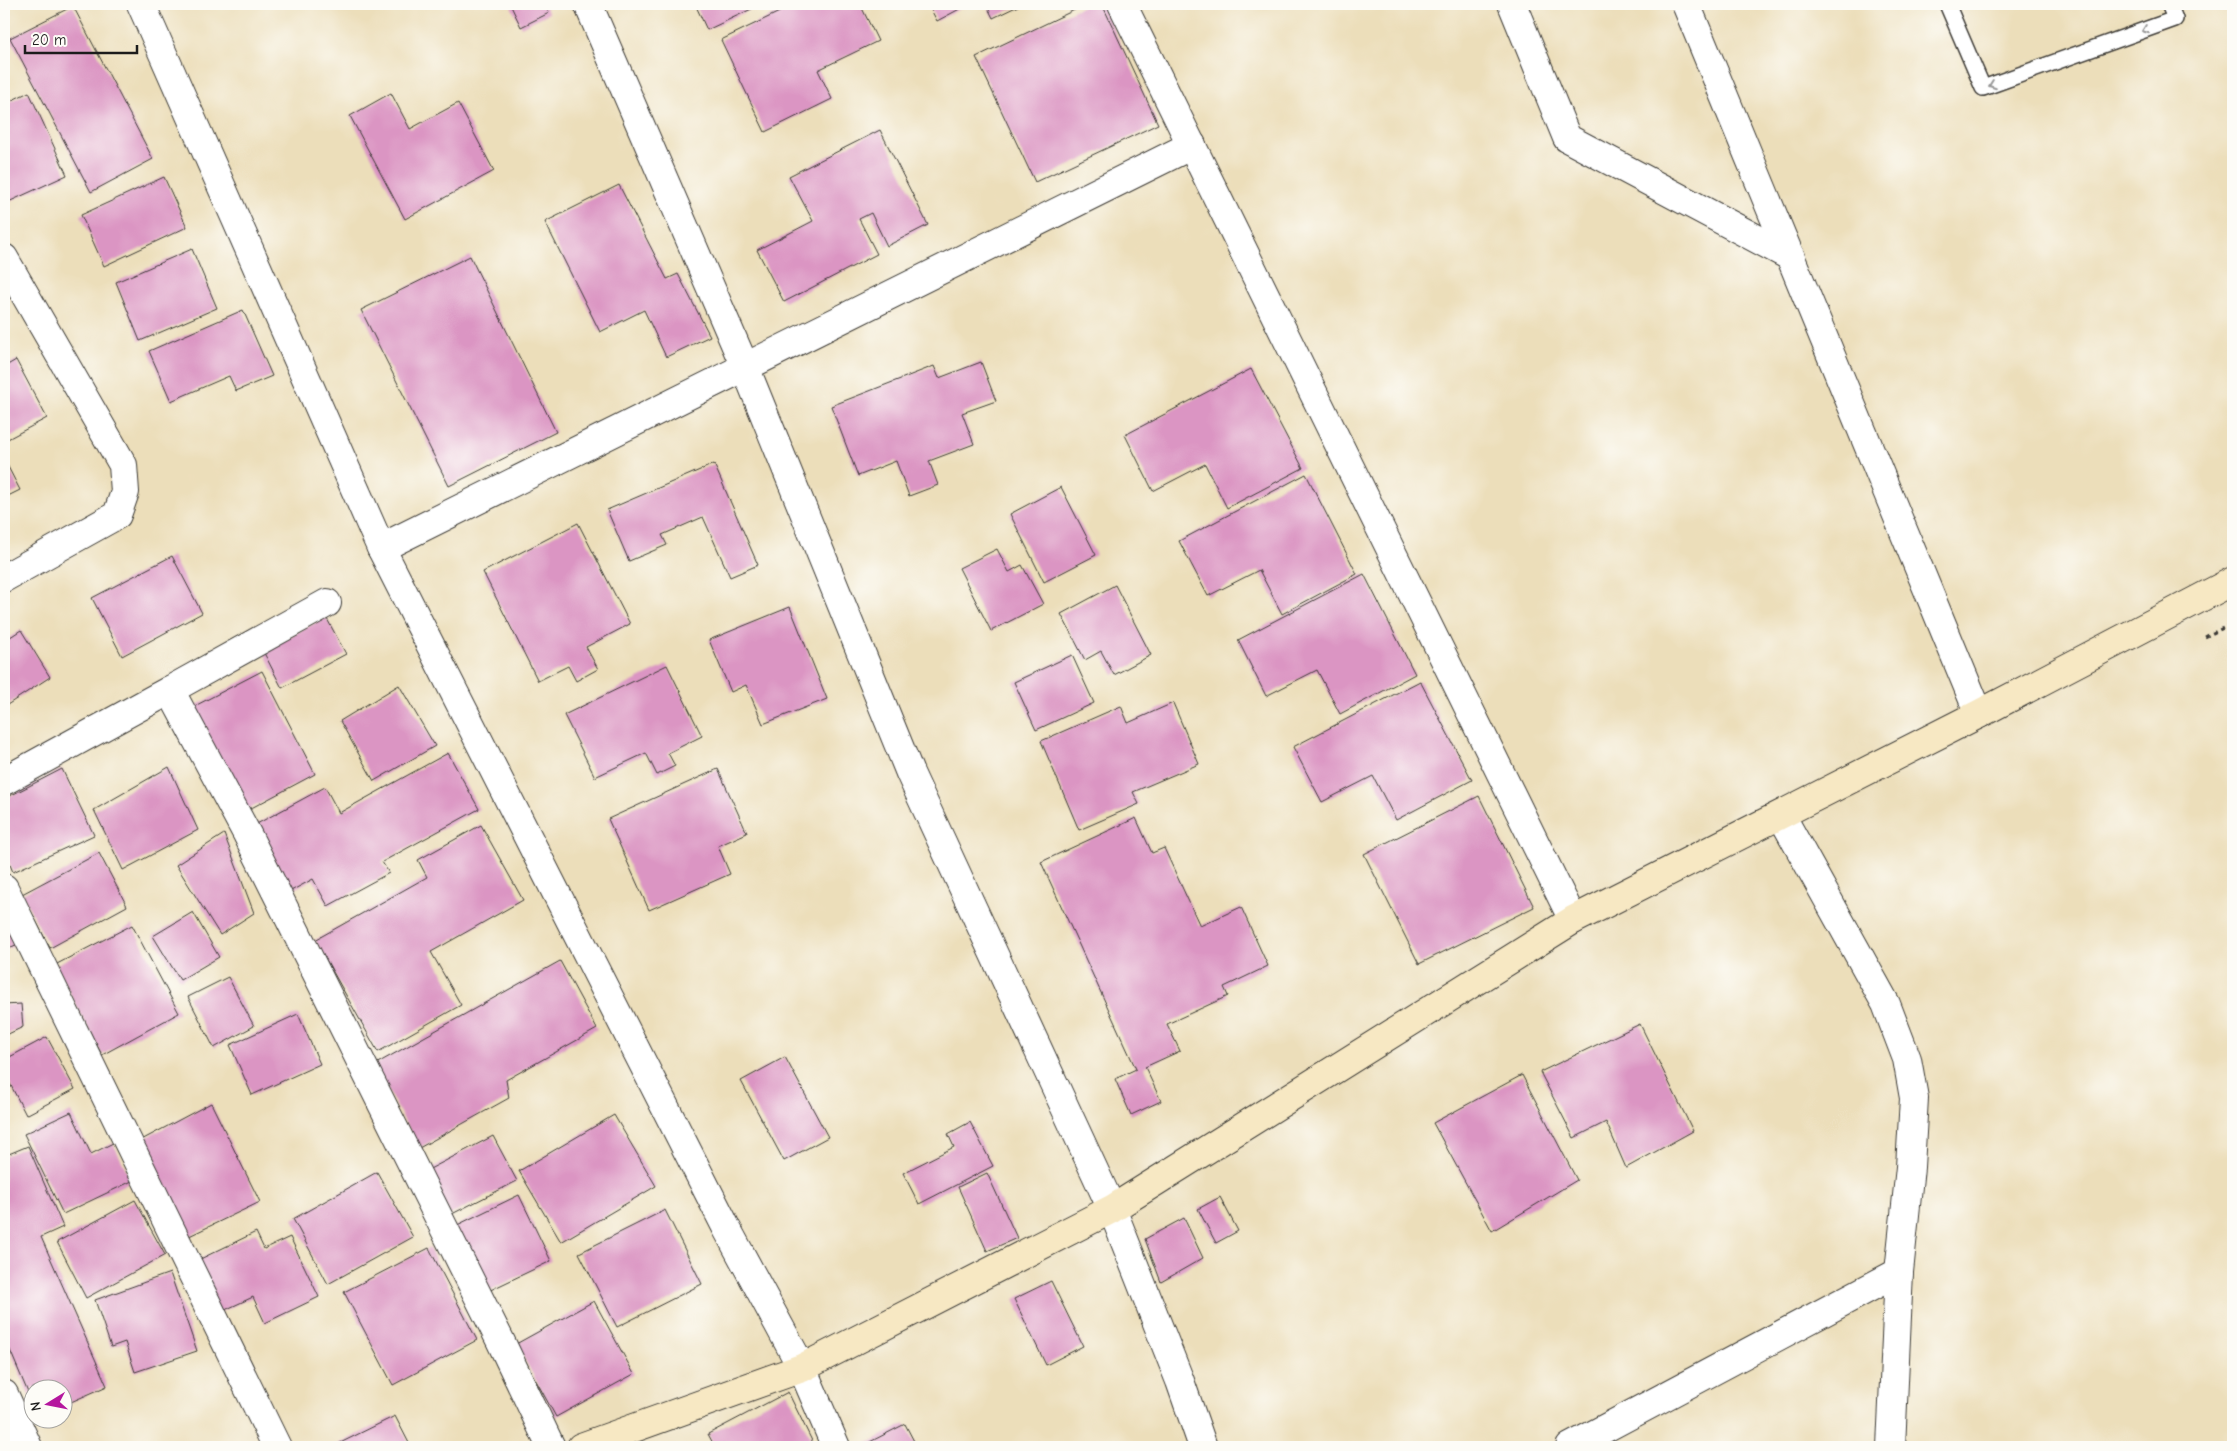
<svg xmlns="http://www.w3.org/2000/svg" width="2237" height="1451" viewBox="0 0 2237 1451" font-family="'Comic Neue',sans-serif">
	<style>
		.building { fill: #db95c3 }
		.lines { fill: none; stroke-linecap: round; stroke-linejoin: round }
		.lane-casing { stroke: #3b3934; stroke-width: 18 }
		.street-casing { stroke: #3b3934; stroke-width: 30 }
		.secondary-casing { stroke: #3b3934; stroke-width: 30 }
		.path { stroke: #3b3934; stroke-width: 3; stroke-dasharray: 4 4; stroke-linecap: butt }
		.lane { stroke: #fff; stroke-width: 15 }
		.street { stroke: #fff; stroke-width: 28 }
		.secondary { stroke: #f7e8c3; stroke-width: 28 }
		.oneway { stroke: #999 }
	</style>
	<rect width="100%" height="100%" fill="#fdfcf7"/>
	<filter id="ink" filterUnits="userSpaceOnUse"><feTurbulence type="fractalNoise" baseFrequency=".02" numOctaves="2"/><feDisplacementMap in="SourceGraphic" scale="10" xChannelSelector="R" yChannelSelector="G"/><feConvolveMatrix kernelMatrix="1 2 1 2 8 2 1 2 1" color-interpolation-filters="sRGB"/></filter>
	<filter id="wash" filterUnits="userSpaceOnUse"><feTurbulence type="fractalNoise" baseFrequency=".0096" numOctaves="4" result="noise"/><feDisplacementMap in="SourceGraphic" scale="20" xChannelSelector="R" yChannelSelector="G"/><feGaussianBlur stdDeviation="1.12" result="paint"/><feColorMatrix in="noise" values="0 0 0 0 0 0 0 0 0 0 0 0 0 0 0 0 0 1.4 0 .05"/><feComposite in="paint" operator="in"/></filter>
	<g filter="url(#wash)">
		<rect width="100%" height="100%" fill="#ecdeba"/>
		<g id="blocks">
			<g class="building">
				<polygon points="510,4 544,4 549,13 521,27"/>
				<polygon points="695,4 762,4 707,30"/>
				<polygon points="796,4 860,4 878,41 818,70 832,99 765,132 721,40"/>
				<polygon points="928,4 969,4 937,21"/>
				<polygon points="986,4 1022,4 993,18"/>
				<polygon points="1087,4 1102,4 1158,124 1035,182 976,57"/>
				<polygon points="73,6 153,159 91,192 10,38"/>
				<polygon points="29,92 67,175 4,204 4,104"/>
				<polygon points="391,93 410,129 458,103 494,171 405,219 350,116"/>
				<polygon points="880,130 928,225 887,246 871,213 859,219 877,254 784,302 757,250 813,221 789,176"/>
				<polygon points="164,177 187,227 104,266 81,215"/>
				<polygon points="619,185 667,279 678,274 710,336 666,357 644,310 600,332 545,222"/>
				<polygon points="192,249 217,308 140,341 116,282"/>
				<polygon points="470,256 556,432 449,486 361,310"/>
				<polygon points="243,310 272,376 236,391 229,376 171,401 149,351"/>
				<polygon points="16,360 47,418 4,441 4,367"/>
				<polygon points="981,362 996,401 962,413 974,444 929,461 938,485 909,496 896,461 858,476 831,406 934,366 939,378"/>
				<polygon points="1251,369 1303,468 1227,508 1205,464 1153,491 1125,435"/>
				<polygon points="4,459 20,490 4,498"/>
				<polygon points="714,464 758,565 730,577 703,517 662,535 667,545 629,561 607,510"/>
				<polygon points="1306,474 1357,574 1282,614 1259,570 1208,596 1179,541"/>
				<polygon points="1061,487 1096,555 1044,582 1010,514"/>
				<polygon points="578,523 630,624 586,647 598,669 576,681 568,666 538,681 483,572"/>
				<polygon points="997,549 1009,572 1022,565 1043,604 991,631 959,568"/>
				<polygon points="172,556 202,613 122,656 92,598"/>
				<polygon points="1364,574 1415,674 1340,714 1317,670 1266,696 1238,640"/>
				<polygon points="1115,585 1151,655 1114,675 1101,651 1085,660 1061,614"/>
				<polygon points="790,607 827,699 763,724 746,685 731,692 709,640"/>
				<polygon points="326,617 346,654 282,688 263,651"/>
				<polygon points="21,630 50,677 4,707 4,641"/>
				<polygon points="1072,655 1094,703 1036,730 1014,682"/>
				<polygon points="667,665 702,736 668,753 675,766 657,775 646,753 595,777 564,715"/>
				<polygon points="262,671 315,774 242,813 189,709"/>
				<polygon points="1420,681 1472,780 1396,820 1373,776 1322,802 1293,747"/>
				<polygon points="399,685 435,746 374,781 340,721"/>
				<polygon points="1173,703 1199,764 1133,792 1139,804 1079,830 1041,741 1121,706 1128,723"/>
				<polygon points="448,753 479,809 382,862 389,873 328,906 313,879 289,892 253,826 325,787 339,813"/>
				<polygon points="169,767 198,830 123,870 94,810"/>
				<polygon points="62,769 94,835 13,872 4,850 4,799"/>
				<polygon points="718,769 747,833 718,846 730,874 649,910 608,819"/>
				<polygon points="1479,796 1534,907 1419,964 1364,854"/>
				<polygon points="1136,818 1152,853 1164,848 1200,926 1241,907 1268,966 1224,987 1228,996 1167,1024 1180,1051 1145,1067 1161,1101 1131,1115 1115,1079 1136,1069 1041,862"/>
				<polygon points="481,825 523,900 431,952 461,1005 378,1052 315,940 427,877 418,860"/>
				<polygon points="224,834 254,913 220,935 176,865"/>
				<polygon points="99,853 127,906 50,948 22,894"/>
				<polygon points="4,896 23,942 4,950"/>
				<polygon points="193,912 219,957 180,980 153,936"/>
				<polygon points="132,925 179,1013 102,1055 55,965"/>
				<polygon points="560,961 597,1029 506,1080 509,1098 419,1148 374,1065"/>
				<polygon points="228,977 254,1026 214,1048 188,997"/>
				<polygon points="21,1004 23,1027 4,1036 4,1005"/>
				<polygon points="298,1014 320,1064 252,1095 230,1045"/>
				<polygon points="1640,1024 1693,1131 1626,1168 1606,1122 1574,1138 1540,1072"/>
				<polygon points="47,1037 75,1089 26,1115 4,1072 4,1060"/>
				<polygon points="785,1057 828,1137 784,1161 741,1081"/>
				<polygon points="1522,1075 1577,1180 1492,1231 1433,1123"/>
				<polygon points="211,1103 260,1202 183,1239 134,1144"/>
				<polygon points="71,1112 91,1154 113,1143 132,1181 63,1214 24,1134"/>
				<polygon points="614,1115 656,1186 561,1242 519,1171"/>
				<polygon points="970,1122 993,1166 919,1204 903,1173 954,1147 948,1134"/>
				<polygon points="493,1136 517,1181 450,1215 426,1171"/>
				<polygon points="28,1146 63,1227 41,1237 107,1386 62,1406 62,1388 32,1388 32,1402 4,1336 4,1156"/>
				<polygon points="377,1172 413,1237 328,1284 293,1219"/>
				<polygon points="987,1173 1017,1238 987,1251 958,1187"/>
				<polygon points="519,1195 551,1261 478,1296 447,1230"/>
				<polygon points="1220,1197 1238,1231 1216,1243 1198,1209"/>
				<polygon points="135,1200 165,1255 86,1298 57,1242"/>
				<polygon points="665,1210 702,1284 617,1327 579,1253"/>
				<polygon points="1184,1218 1203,1258 1161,1282 1145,1239"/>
				<polygon points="256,1232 264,1249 290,1237 319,1297 265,1323 253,1297 214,1315 190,1264"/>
				<polygon points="429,1248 477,1340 393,1385 344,1292"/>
				<polygon points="170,1273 197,1351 135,1372 125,1342 111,1347 95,1300"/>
				<polygon points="1051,1281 1083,1346 1046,1365 1014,1299"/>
				<polygon points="594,1301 634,1374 556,1417 516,1344"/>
				<polygon points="788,1392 815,1447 715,1447 708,1434"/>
				<polygon points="395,1416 411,1447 332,1447"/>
				<polygon points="905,1424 917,1447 860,1447"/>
			</g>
		</g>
	</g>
	<g filter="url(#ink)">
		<use href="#blocks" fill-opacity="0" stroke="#3b3934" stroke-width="1"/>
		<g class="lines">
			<defs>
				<polyline id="lane" points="1947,4 1983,88 2175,19 2169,4"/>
				<g id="street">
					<polyline points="141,4 381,548 727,1229 802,1368 836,1447"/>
					<polyline points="588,4 745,367 910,773 1112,1209 1180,1381 1203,1447"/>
					<polyline points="1122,4 1573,920"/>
					<polyline points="1512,4 1567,138 1791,257"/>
					<polyline points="1686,4 1979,714"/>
					<polyline points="4,258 123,465 125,492 117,515 4,578"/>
					<polyline points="381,548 1192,145"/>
					<polyline points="170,690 327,603"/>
					<polyline points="4,781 170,690 247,834 500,1340 551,1447"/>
					<polyline points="1781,815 1886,1004 1907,1059 1914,1098 1910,1167 1899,1272 1891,1447"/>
					<polyline points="4,888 277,1447"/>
					<polyline points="4,1394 28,1447"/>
					<polyline points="1570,1447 1899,1272"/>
				</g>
				<polyline id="secondary" points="581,1447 802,1368 1112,1209 1573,920 1979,714 2233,581"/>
			</defs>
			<use href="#lane" class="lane-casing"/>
			<use href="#street" class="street-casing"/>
			<use href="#secondary" class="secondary-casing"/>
			<polyline class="path" points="2205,637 2233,623"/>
			<use href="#lane" class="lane"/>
			<use href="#street" class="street"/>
			<use href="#secondary" class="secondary"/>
		</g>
		<defs><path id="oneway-chevron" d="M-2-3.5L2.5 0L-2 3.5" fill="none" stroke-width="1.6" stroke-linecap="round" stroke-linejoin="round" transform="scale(1.25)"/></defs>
		<g class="oneway">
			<use href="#oneway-chevron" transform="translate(2145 30) rotate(160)"/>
			<use href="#oneway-chevron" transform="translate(1992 85) rotate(160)"/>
		</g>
	</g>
	<rect width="2237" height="1451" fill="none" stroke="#fdfcf7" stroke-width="20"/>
	<g transform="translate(48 1404) rotate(260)"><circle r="24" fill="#fdfcf7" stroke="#a3a29f"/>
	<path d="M0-4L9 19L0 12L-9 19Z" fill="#b5179e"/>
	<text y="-8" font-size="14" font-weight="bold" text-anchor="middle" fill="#1c1c1c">N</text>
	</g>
	<path d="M25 45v8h112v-8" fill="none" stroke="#1c1c1c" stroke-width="2.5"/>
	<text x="32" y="45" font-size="15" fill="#1c1c1c" stroke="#fdfcf7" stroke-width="4" paint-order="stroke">20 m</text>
</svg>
